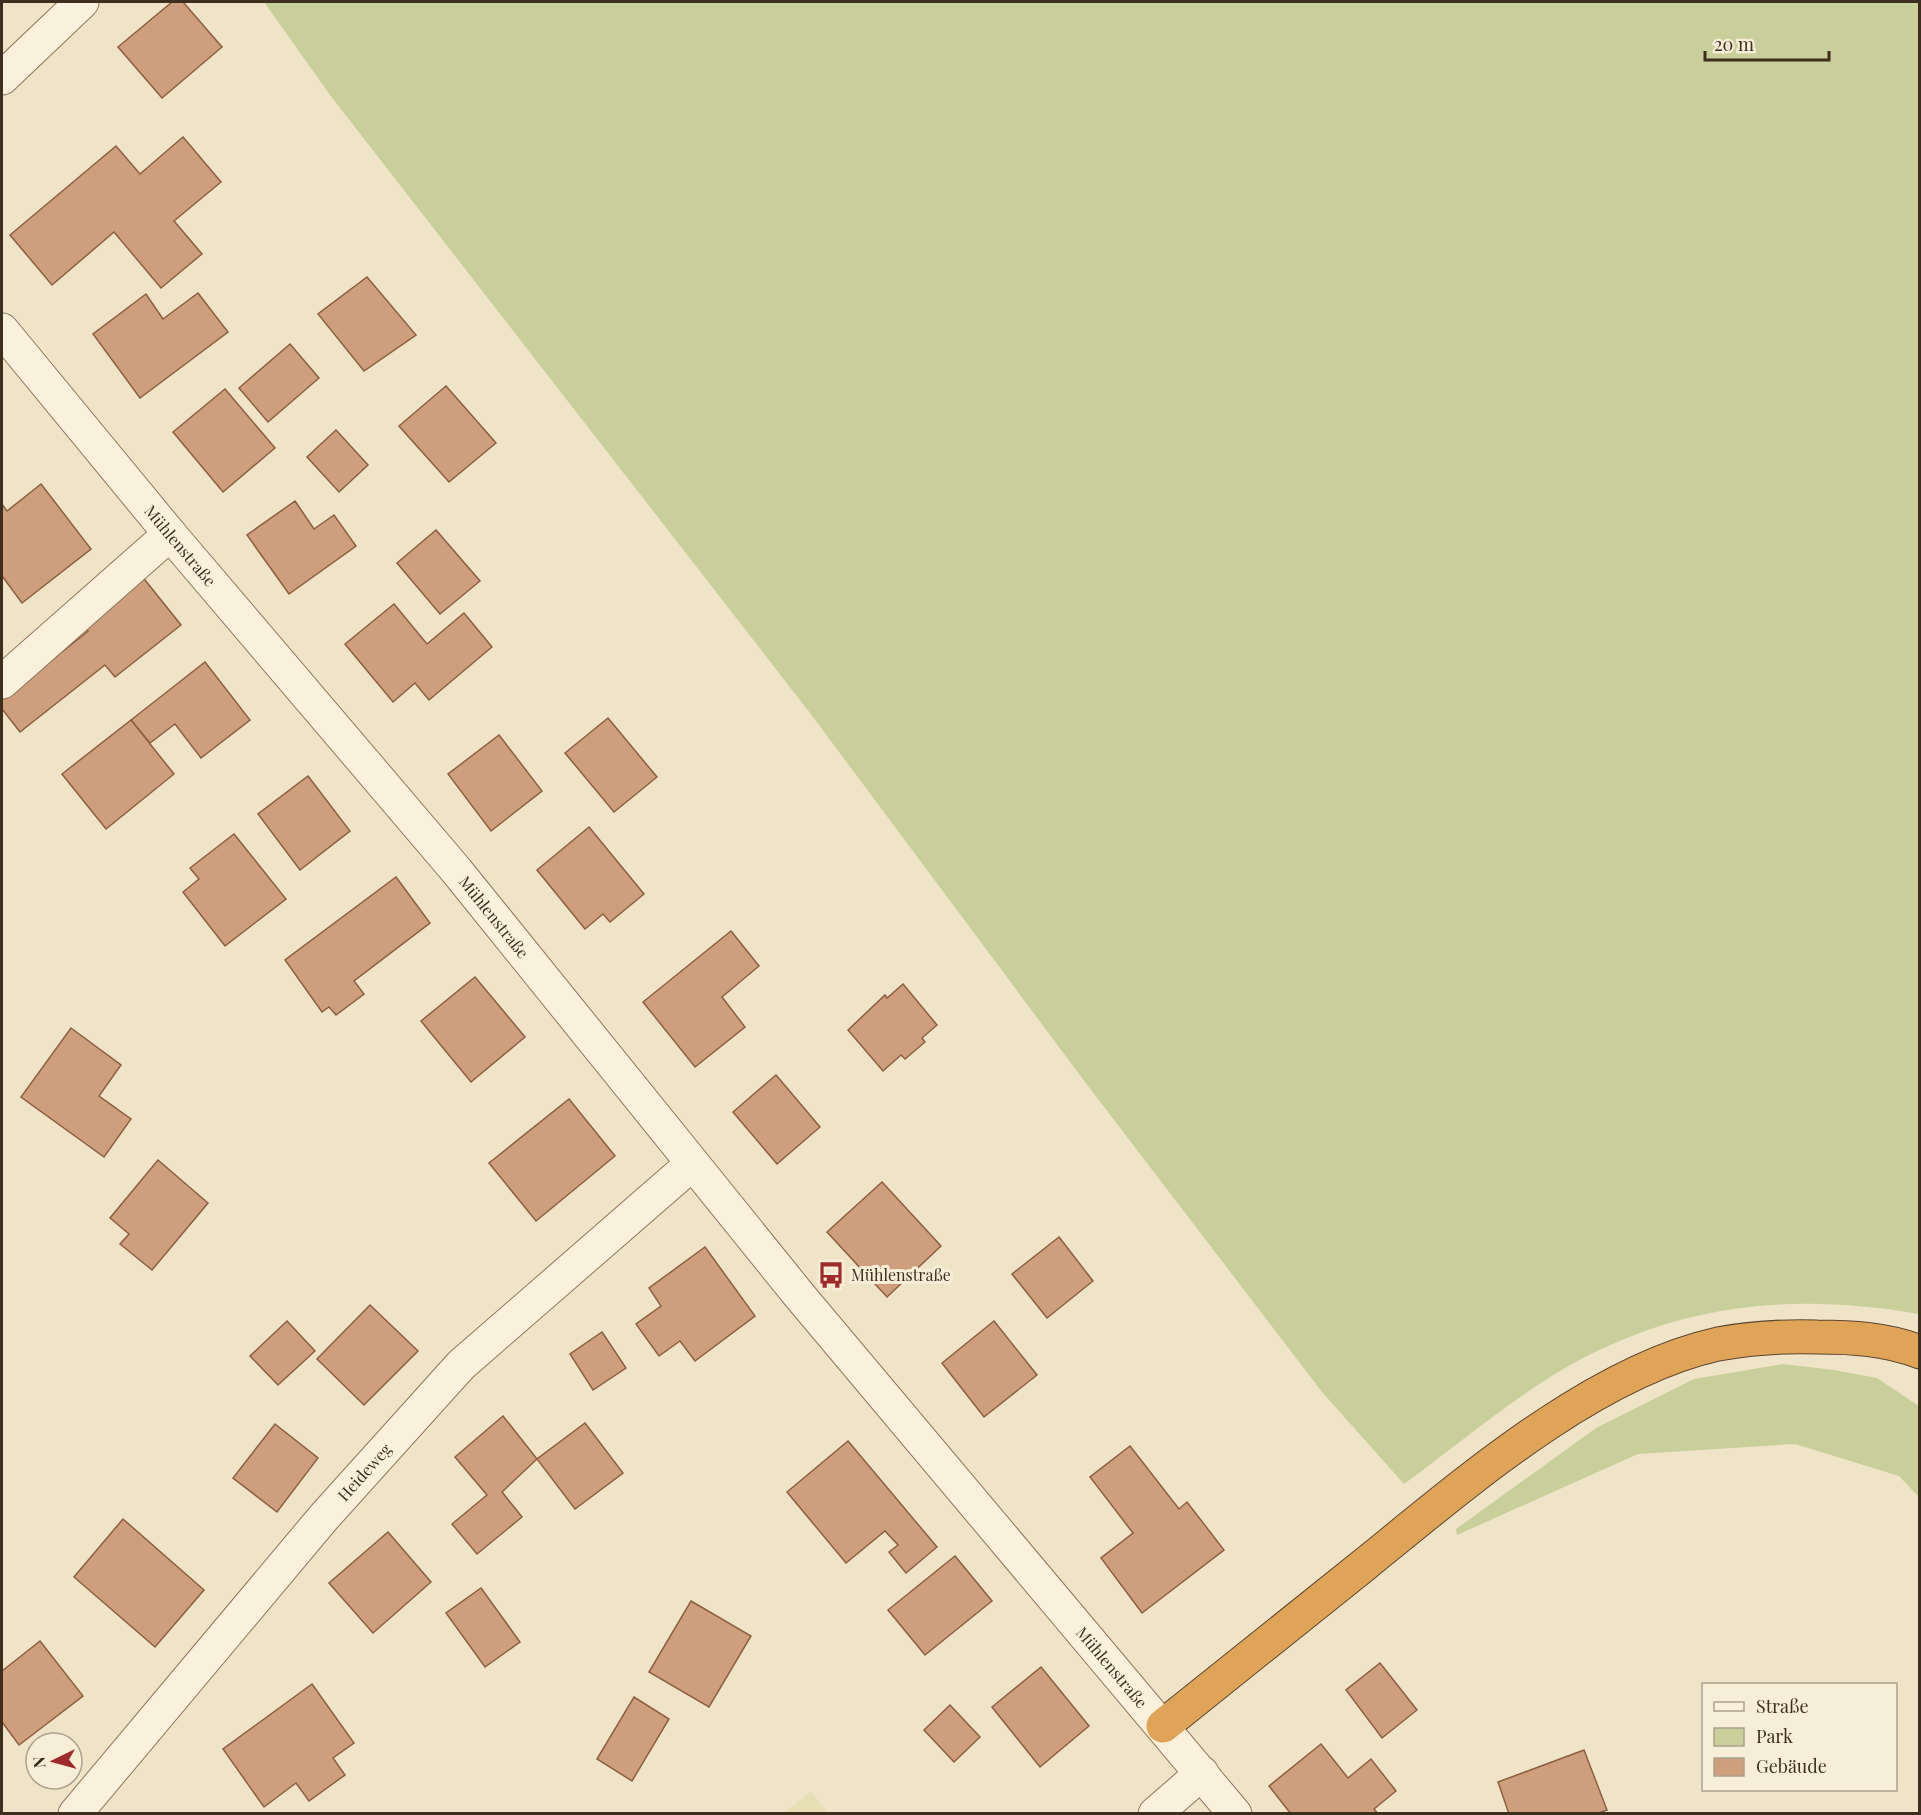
<svg xmlns="http://www.w3.org/2000/svg" width="1921" height="1815" viewBox="0 0 1921 1815" font-family="'Playfair Display',serif">
	<style>
		.farmland { fill: #e6deb5 }
		.green { fill: #c9cf9b }
		.building { fill: #cf9f7d; stroke: #8d5f41; stroke-width: 1.5 }
		.lines { fill: none; stroke-linecap: round; stroke-linejoin: round }
		.minor-casing { stroke: #8d765c; stroke-width: 35 }
		.highway-casing { stroke: #5b4430; stroke-width: 35 }
		.minor { stroke: #faf1dc; stroke-width: 33 }
		.highway { stroke: #e0a458; stroke-width: 33 }
		.labels { text-anchor: middle; stroke-width: 6; stroke-linejoin: round; paint-order: stroke }
		.street-label { font-size: 16px; fill: #3d2e20; stroke: #f7eed8 }
		.poi-label { font-size: 16px; fill: #3d2e20; stroke: #f7eed8; text-anchor: start }
	</style>
	<rect width="100%" height="100%" fill="#f0e4c8"/>
	<polygon class="farmland" points="811,1792 828,1813 783,1813"/>
	<g class="green">
		<path d="M264,2H1919V1314C1801,1294 1696,1301 1587,1356C1524,1388 1462,1442 1404,1484L1322,1392L1085,1082L810,713L330,95Z"/>
		<polygon points="1783,1364 1834,1370 1877,1378 1919,1406 1919,1497 1899,1476 1795,1444 1638,1454 1457,1535 1456,1529 1596,1428 1694,1379"/>
	</g>
	<g class="building">
		<polygon points="172,2 183,2 222,47 162,98 118,47"/>
		<polygon points="183,137 221,182 174,221 202,254 161,288 114,232 52,285 10,235 116,146 140,174"/>
		<polygon points="367,277 416,335 364,371 318,314"/>
		<polygon points="198,293 228,332 140,398 93,334 146,294 163,319"/>
		<polygon points="290,344 319,378 268,422 239,388"/>
		<polygon points="446,386 496,443 449,482 399,426"/>
		<polygon points="225,389 275,448 223,492 173,432"/>
		<polygon points="336,430 368,465 339,492 307,457"/>
		<polygon points="41,484 91,549 22,603 2,576 2,504 7,511"/>
		<polygon points="295,501 314,529 334,515 356,546 289,594 247,535"/>
		<polygon points="436,530 480,581 440,614 397,563"/>
		<polygon points="141,575 181,625 115,677 105,665 20,732 2,709 2,700 88,631 82,622"/>
		<polygon points="394,604 427,644 464,613 492,647 429,700 415,683 393,702 345,644"/>
		<polygon points="205,662 250,720 201,758 175,724 150,743 131,720"/>
		<polygon points="608,718 657,777 614,812 565,753"/>
		<polygon points="131,720 174,774 106,829 62,774"/>
		<polygon points="499,735 542,791 491,831 448,774"/>
		<polygon points="308,776 350,831 300,870 258,814"/>
		<polygon points="589,827 644,894 610,922 603,914 585,929 537,870"/>
		<polygon points="234,834 286,899 225,946 183,892 199,879 190,868"/>
		<polygon points="396,877 430,923 354,981 364,994 336,1015 329,1007 322,1012 285,960"/>
		<polygon points="731,931 759,966 722,997 745,1027 695,1067 643,1002"/>
		<polygon points="475,977 525,1037 471,1082 421,1021"/>
		<polygon points="903,984 937,1025 922,1038 925,1042 905,1059 901,1055 883,1071 848,1030 885,995 887,998"/>
		<polygon points="71,1028 121,1065 99,1096 131,1119 104,1157 21,1097"/>
		<polygon points="776,1075 820,1127 777,1164 733,1112"/>
		<polygon points="569,1099 615,1156 536,1221 489,1163"/>
		<polygon points="158,1160 208,1203 152,1270 120,1244 129,1234 110,1218"/>
		<polygon points="882,1182 941,1246 887,1297 827,1232"/>
		<polygon points="1059,1237 1093,1281 1047,1318 1012,1274"/>
		<polygon points="705,1247 755,1316 695,1361 680,1341 659,1356 636,1324 661,1306 649,1288"/>
		<polygon points="370,1305 418,1351 364,1405 317,1359"/>
		<polygon points="287,1321 315,1351 278,1385 250,1356"/>
		<polygon points="994,1321 1037,1375 984,1417 942,1363"/>
		<polygon points="602,1332 626,1368 593,1390 570,1354"/>
		<polygon points="503,1416 537,1459 502,1492 522,1517 477,1554 452,1524 487,1495 455,1457"/>
		<polygon points="585,1423 623,1473 575,1509 537,1459"/>
		<polygon points="275,1424 318,1458 277,1512 233,1478"/>
		<polygon points="848,1441 937,1547 906,1573 889,1552 898,1545 885,1531 846,1563 787,1492"/>
		<polygon points="1130,1446 1179,1509 1187,1502 1224,1550 1142,1613 1101,1558 1133,1533 1090,1477"/>
		<polygon points="123,1519 204,1590 155,1647 74,1577"/>
		<polygon points="388,1532 431,1582 373,1633 329,1583"/>
		<polygon points="955,1556 992,1601 925,1655 888,1610"/>
		<polygon points="481,1588 520,1642 485,1667 446,1613"/>
		<polygon points="691,1601 751,1636 709,1707 649,1672"/>
		<polygon points="40,1641 83,1696 19,1745 2,1722 2,1671"/>
		<polygon points="1380,1663 1417,1710 1382,1738 1346,1690"/>
		<polygon points="1041,1667 1089,1726 1040,1767 992,1707"/>
		<polygon points="312,1684 354,1743 333,1758 345,1775 309,1801 296,1783 264,1807 223,1749"/>
		<polygon points="634,1697 669,1719 632,1781 597,1759"/>
		<polygon points="950,1705 980,1737 954,1762 924,1730"/>
		<polygon points="1321,1744 1348,1778 1371,1759 1396,1791 1374,1809 1378,1814 1291,1814 1269,1786"/>
		<polygon points="1584,1750 1607,1810 1596,1814 1509,1814 1498,1782"/>
	</g>
	<g class="lines">
		<defs>
			<g id="minor">
				<polyline points="2,78 82,2"/>
				<path id="s1" d="M2,330L170,534L456,870L799,1295L1235,1814"/>
				<polyline points="2,682 170,534"/>
				<path id="s2" d="M75,1814L324,1517L461,1365L692,1164"/>
				<polyline points="1155,1814 1202,1773"/>
			</g>
			<path id="highway" d="M1163,1726C1230,1673 1297,1619 1364,1565C1463,1485 1592,1372 1718,1344C1750,1338 1785,1336 1817,1337C1852,1337 1887,1339 1920,1352"/>
		</defs>
		<use href="#minor" class="minor-casing"/>
		<use href="#highway" class="highway-casing"/>
		<use href="#minor" class="minor"/>
		<use href="#highway" class="highway"/>
	</g>
	<defs>
		<symbol id="bus-bare" viewBox="-9 -9 18 18"><path d="M-5-6H5V4H4V6H2V4H-2V6H-4V4H-5ZM-3.5-4V0h7V-4ZM-3.5 1.2v1.5H-2V1.2ZM2 1.2v1.5H3.5V1.2Z" fill="#9e2a2b" stroke="#f7eed8" stroke-width="2.5" paint-order="stroke"/></symbol>
	</defs>
	<g fill-rule="evenodd">
		<use href="#bus-bare" x="812" y="1256" width="38" height="38"/>
	</g>
	<g class="labels">
		<g class="street-label">
			<text dy="6" stroke="none"><textPath href="#s1" startOffset="280">Mühlenstraße</textPath></text>
			<text dy="6" stroke="none"><textPath href="#s1" startOffset="766">Mühlenstraße</textPath></text>
			<text dy="6" stroke="none"><textPath href="#s2" startOffset="448">Heideweg</textPath></text>
			<text dy="6" stroke="none"><textPath href="#s1" startOffset="1738">Mühlenstraße</textPath></text>
		</g>
		<g class="poi-label">
			<text x="851" y="1281">Mühlenstraße</text>
		</g>
	</g>
	<rect width="1921" height="1815" fill="none" stroke="#3d2e20" stroke-width="6"/>
	<rect x="1702" y="1683" width="195" height="108" fill="#f7eed8" stroke="#ada18e" stroke-width="1.5"/>
	<rect x="1714" y="1702" width="30" height="9" fill="#faf1dc" stroke="#ada18e" stroke-width="1.5"/>
	<text x="1756" y="1713" font-size="18" fill="#3d2e20">Straße</text>
	<rect x="1714" y="1728" width="30" height="18" fill="#c9cf9b" stroke="#ada18e" stroke-width="1.5"/>
	<text x="1756" y="1743" font-size="18" fill="#3d2e20">Park</text>
	<rect x="1714" y="1758" width="30" height="18" fill="#cf9f7d" stroke="#ada18e" stroke-width="1.5"/>
	<text x="1756" y="1773" font-size="18" fill="#3d2e20">Gebäude</text>
	<g transform="translate(54 1761) rotate(265)"><circle r="28" fill="#f7eed8" stroke="#ada18e" stroke-width="1.5"/>
	<path d="M0-4.5L10 22L0 15L-10 22Z" fill="#9e2a2b"/>
	<text y="-9" font-size="16" font-weight="bold" text-anchor="middle" fill="#3d2e20">N</text>
	</g>
	<path d="M1705 51v9h124v-9" fill="none" stroke="#3d2e20" stroke-width="3"/>
	<text x="1714" y="51" font-size="18" fill="#3d2e20" stroke="#f7eed8" stroke-width="4.5" paint-order="stroke">20 m</text>
</svg>
